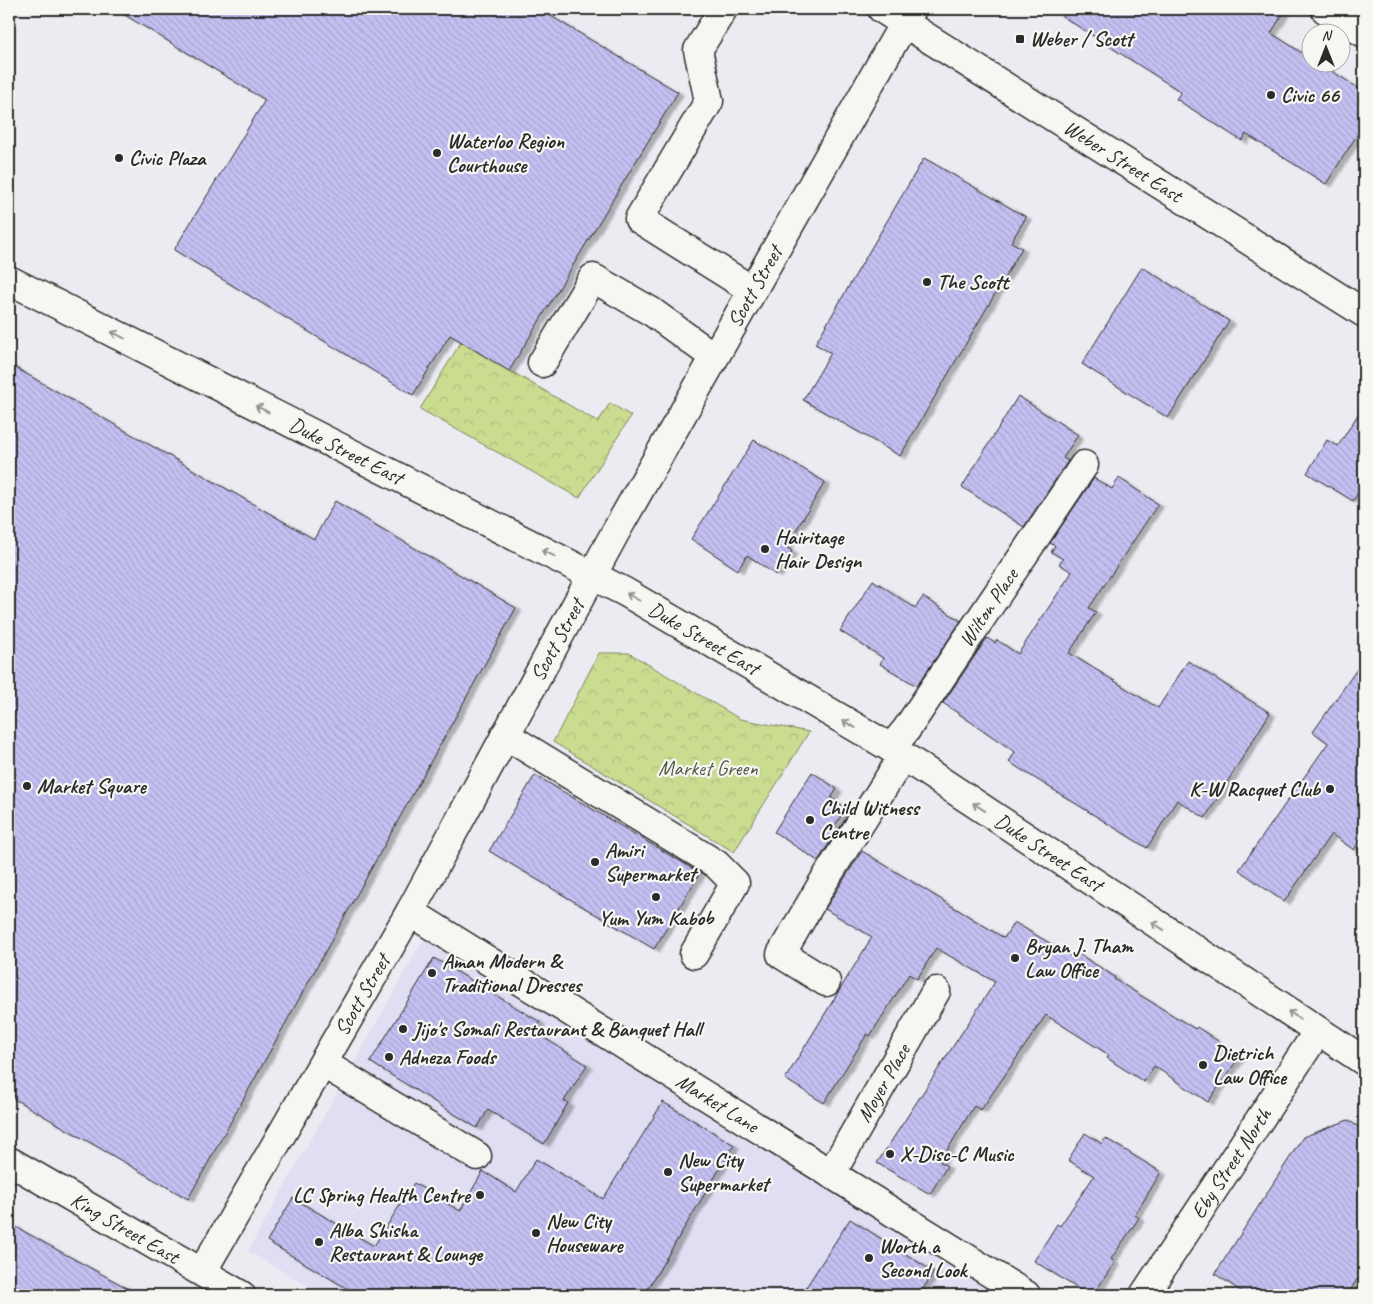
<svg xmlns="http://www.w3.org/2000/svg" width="1373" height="1304" viewBox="0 0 1373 1304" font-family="Caveat,sans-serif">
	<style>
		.built { fill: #e0def2 }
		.park { fill: url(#park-crowns); stroke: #7a845e }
		.building { fill: url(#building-back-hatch); stroke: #2b2b2b; filter: url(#shadow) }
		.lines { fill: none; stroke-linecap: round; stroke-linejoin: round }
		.minor-casing { stroke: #2b2b2b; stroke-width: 31 }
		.major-casing { stroke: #2b2b2b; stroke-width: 31 }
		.minor { stroke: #f6f6f2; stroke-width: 28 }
		.major { stroke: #f6f6f2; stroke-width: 28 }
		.oneway { stroke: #90908e }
		.poi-dot { fill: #2b2b2b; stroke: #f6f6f2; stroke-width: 2 }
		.labels { text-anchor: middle; stroke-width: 4.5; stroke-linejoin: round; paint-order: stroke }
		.poi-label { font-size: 21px; font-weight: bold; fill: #2b2b2b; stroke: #f6f6f2; text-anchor: start }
		.street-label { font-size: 21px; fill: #2b2b2b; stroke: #f6f6f2 }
		.park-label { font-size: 21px; fill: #535744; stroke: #f6f6f2 }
	</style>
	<defs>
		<pattern id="park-crowns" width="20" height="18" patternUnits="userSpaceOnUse" patternTransform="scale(1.25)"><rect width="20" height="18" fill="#cadc90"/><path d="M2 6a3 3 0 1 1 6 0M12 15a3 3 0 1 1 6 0" fill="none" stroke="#aebd7c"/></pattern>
		<pattern id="building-back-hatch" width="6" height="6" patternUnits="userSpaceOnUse" patternTransform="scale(1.25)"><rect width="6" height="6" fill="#c3c0f2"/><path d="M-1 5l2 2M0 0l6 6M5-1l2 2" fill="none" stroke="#a8a5d0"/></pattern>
		<filter id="shadow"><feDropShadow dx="5.5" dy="3" stdDeviation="1" flood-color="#0004"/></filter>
	</defs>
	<rect width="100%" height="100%" fill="#ecebf2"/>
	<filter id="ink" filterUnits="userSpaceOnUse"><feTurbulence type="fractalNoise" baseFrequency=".02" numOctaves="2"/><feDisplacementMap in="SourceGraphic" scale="10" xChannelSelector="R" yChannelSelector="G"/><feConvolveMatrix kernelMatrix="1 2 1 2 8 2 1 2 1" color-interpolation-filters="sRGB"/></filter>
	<g filter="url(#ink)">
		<polygon class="built" points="427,933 1001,1295 323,1295 248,1251"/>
		<g class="park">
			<polygon points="461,342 598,422 610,403 631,416 579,498 420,409"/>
			<polygon points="599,653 629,653 740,719 809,732 734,852 553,742"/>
		</g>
		<g class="building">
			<polygon points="115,9 539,9 678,92 509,371 450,335 413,395 174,250 265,100"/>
			<polygon points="1051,9 1286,9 1271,33 1310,58 1310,62 1318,62 1364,92 1364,124 1326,184 1246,134 1242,141 1176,99 1181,92"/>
			<polygon points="924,158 1026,217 1011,242 1022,248 900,456 803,400 831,353 815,344"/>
			<polygon points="1142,267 1229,321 1168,418 1082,364"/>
			<polygon points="9,364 314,539 335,501 516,608 188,1199 9,1096"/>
			<polygon points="1018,396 1078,435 1063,458 1068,461 1024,527 962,487"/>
			<polygon points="1364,405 1364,483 1353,501 1307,473 1327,440 1338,446"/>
			<polygon points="754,440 825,482 786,547 792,551 776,575 747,555 738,570 691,539"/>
			<polygon points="1094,478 1112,489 1119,478 1158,504 1089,608 1096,612 1069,653 1158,708 1188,661 1270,713 1205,818 1177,800 1147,848 1009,762 1015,752 943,703 987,638 995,643 997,640 1018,654 1072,572 1059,564 1063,559 1051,552 1055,546 1050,543"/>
			<polygon points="873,580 915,608 923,597 961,621 917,686 880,664 883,658 840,631"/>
			<polygon points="1364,659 1364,834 1354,850 1331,834 1284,902 1239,870 1328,743 1313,732"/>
			<polygon points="812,772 837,789 831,798 846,808 831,832 835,834 818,861 774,832"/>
			<polygon points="535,775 700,873 654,949 489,851"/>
			<polygon points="862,851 1004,938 1014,922 1076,959 1079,954 1115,977 1114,979 1195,1029 1197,1027 1240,1056 1208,1102 1154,1066 1144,1082 1107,1058 1109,1055 1046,1015 981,1110 974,1106 940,1162 947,1166 930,1194 877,1163 995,982 936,948 917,979 909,974 870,1036 867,1034 824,1103 785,1079 872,937 825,909"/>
			<polygon points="434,958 540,1022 535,1032 587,1065 564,1101 568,1103 544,1144 488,1110 477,1128 370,1062"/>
			<polygon points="663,1102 734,1145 644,1295 358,1295 267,1241 293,1198 374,1246 414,1183 460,1211 483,1171 516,1192 536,1159 603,1199"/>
			<polygon points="1348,1120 1364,1131 1364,1269 1347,1295 1247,1295 1215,1274 1303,1137"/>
			<polygon points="1085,1133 1102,1144 1105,1138 1161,1172 1135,1215 1139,1218 1111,1259 1115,1262 1093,1295 1088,1295 1034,1261 1057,1224 1060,1226 1094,1176 1068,1160"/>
			<polygon points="850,1219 934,1272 919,1295 801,1295"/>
			<polygon points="9,1223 52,1247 140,1295 9,1295"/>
		</g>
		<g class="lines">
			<defs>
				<g id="minor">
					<polyline points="723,9 698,50 709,101 639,219 752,290"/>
					<polyline points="1325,9 1364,33"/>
					<path id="s1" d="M9,280L625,592L891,748L1364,1061"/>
					<polyline points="542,363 593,278 652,312 714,357"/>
					<polyline points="505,735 716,864 735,883 694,954"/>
					<path id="s2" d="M891,748L906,730L1084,465"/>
					<path id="s3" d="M410,912L1026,1295"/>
					<polyline points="826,982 781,954 822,884 903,756"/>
					<polyline points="324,1064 477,1156"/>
					<path id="s4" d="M831,1174L936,991"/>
					<path id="s5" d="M202,1272L410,912L615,533L912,9"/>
					<path id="s6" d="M1144,1295L1318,1031"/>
				</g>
				<g id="major">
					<path id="s7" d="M882,9L1364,313"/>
					<path id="s8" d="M9,1161L241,1295"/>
				</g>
			</defs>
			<use href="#minor" class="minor-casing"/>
			<use href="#major" class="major-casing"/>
			<use href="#minor" class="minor"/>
			<use href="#major" class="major"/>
		</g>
		<defs><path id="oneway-shaft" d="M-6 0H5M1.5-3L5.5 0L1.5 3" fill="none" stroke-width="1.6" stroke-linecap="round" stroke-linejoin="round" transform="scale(1.25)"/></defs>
		<g class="oneway">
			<use href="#oneway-shaft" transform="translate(118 335) rotate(-153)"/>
			<use href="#oneway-shaft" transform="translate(262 409) rotate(-153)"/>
			<use href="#oneway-shaft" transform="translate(548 553) rotate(-153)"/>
			<use href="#oneway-shaft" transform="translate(633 597) rotate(-150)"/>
			<use href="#oneway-shaft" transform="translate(849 724) rotate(-149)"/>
			<use href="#oneway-shaft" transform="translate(979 807) rotate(-146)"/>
			<use href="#oneway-shaft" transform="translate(1158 926) rotate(-146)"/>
			<use href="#oneway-shaft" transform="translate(1294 1015) rotate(-146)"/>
		</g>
	</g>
	<g class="poi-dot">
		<rect x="1015" y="34" width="10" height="10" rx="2.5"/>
		<circle cx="1271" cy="95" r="5"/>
		<circle cx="437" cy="153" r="5"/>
		<circle cx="119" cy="158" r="5"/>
		<circle cx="927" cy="282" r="5"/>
		<circle cx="765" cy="549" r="5"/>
		<circle cx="27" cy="786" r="5"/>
		<circle cx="1330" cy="789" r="5"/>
		<circle cx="810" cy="820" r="5"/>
		<circle cx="595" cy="862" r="5"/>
		<circle cx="656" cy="897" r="5"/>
		<circle cx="1015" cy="958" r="5"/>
		<circle cx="432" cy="973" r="5"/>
		<circle cx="403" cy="1029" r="5"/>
		<circle cx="389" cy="1057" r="5"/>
		<circle cx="1203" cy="1065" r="5"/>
		<circle cx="890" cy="1154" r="5"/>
		<circle cx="668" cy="1172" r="5"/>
		<circle cx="480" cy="1195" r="5"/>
		<circle cx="536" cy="1233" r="5"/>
		<circle cx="319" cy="1242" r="5"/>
		<circle cx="869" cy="1258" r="5"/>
	</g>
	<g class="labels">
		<g class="poi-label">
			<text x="1030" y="46">Weber / Scott</text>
			<text x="1281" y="102">Civic 66</text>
			<text x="447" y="148">Waterloo Region<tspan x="447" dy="24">Courthouse</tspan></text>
			<text x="129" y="165">Civic Plaza</text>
			<text x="937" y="289">The Scott</text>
			<text x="775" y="544">Hairitage<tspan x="775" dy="24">Hair Design</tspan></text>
			<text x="37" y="793">Market Square</text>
			<text x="1320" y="796" text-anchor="end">K-W Racquet Club</text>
			<text x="820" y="815">Child Witness<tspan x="820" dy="24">Centre</tspan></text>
			<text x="605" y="857">Amiri<tspan x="605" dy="24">Supermarket</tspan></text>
			<text x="656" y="925" text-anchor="middle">Yum Yum Kabob</text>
			<text x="1025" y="953">Bryan J. Tham<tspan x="1025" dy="24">Law Office</tspan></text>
			<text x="442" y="968">Aman Modern &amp;<tspan x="442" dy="24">Traditional Dresses</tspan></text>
			<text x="413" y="1036">Jijo's Somali Restaurant &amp; Banquet Hall</text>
			<text x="1213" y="1060">Dietrich<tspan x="1213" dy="24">Law Office</tspan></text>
			<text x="399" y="1064">Adneza Foods</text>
			<text x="900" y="1161">X-Disc-C Music</text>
			<text x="678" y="1167">New City<tspan x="678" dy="24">Supermarket</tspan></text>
			<text x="470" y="1202" text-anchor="end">LC Spring Health Centre</text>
			<text x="546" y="1228">New City<tspan x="546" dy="24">Houseware</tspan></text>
			<text x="329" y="1237">Alba Shisha<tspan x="329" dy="24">Restaurant &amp; Lounge</tspan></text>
			<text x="879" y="1253">Worth a<tspan x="879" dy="24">Second Look</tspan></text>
		</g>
		<g class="street-label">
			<text dy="7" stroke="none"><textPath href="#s7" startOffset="285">Weber Street East</textPath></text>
			<text dy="7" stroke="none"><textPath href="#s5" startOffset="1130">Scott Street</textPath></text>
			<text dy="7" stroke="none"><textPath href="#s1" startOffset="378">Duke Street East</textPath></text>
			<text dy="7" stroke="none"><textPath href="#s2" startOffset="171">Wilton Place</textPath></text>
			<text dy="7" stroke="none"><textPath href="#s1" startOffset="782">Duke Street East</textPath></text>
			<text dy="7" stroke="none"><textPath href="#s5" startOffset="725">Scott Street</textPath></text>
			<text dy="7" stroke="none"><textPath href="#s1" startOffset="1188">Duke Street East</textPath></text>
			<text dy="7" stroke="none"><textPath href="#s5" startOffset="320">Scott Street</textPath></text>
			<text dy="7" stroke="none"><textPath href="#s4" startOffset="105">Moyer Place</textPath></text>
			<text dy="7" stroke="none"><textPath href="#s3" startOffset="362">Market Lane</textPath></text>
			<text dy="7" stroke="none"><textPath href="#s6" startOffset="158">Eby Street North</textPath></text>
			<text dy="7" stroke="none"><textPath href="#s8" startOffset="134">King Street East</textPath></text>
		</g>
		<g class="park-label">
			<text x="708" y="775">Market Green</text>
		</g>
	</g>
	<rect width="1373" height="1304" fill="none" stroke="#f6f6f2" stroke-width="30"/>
	<rect x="15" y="15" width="1343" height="1274" fill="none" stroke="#2b2b2b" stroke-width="2" filter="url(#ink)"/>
	<g transform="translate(1326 48)"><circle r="24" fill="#f6f6f2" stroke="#a5a5a2"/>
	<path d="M0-4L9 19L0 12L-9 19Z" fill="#2b2b2b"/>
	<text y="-8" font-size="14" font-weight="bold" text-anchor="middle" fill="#2b2b2b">N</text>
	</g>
</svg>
